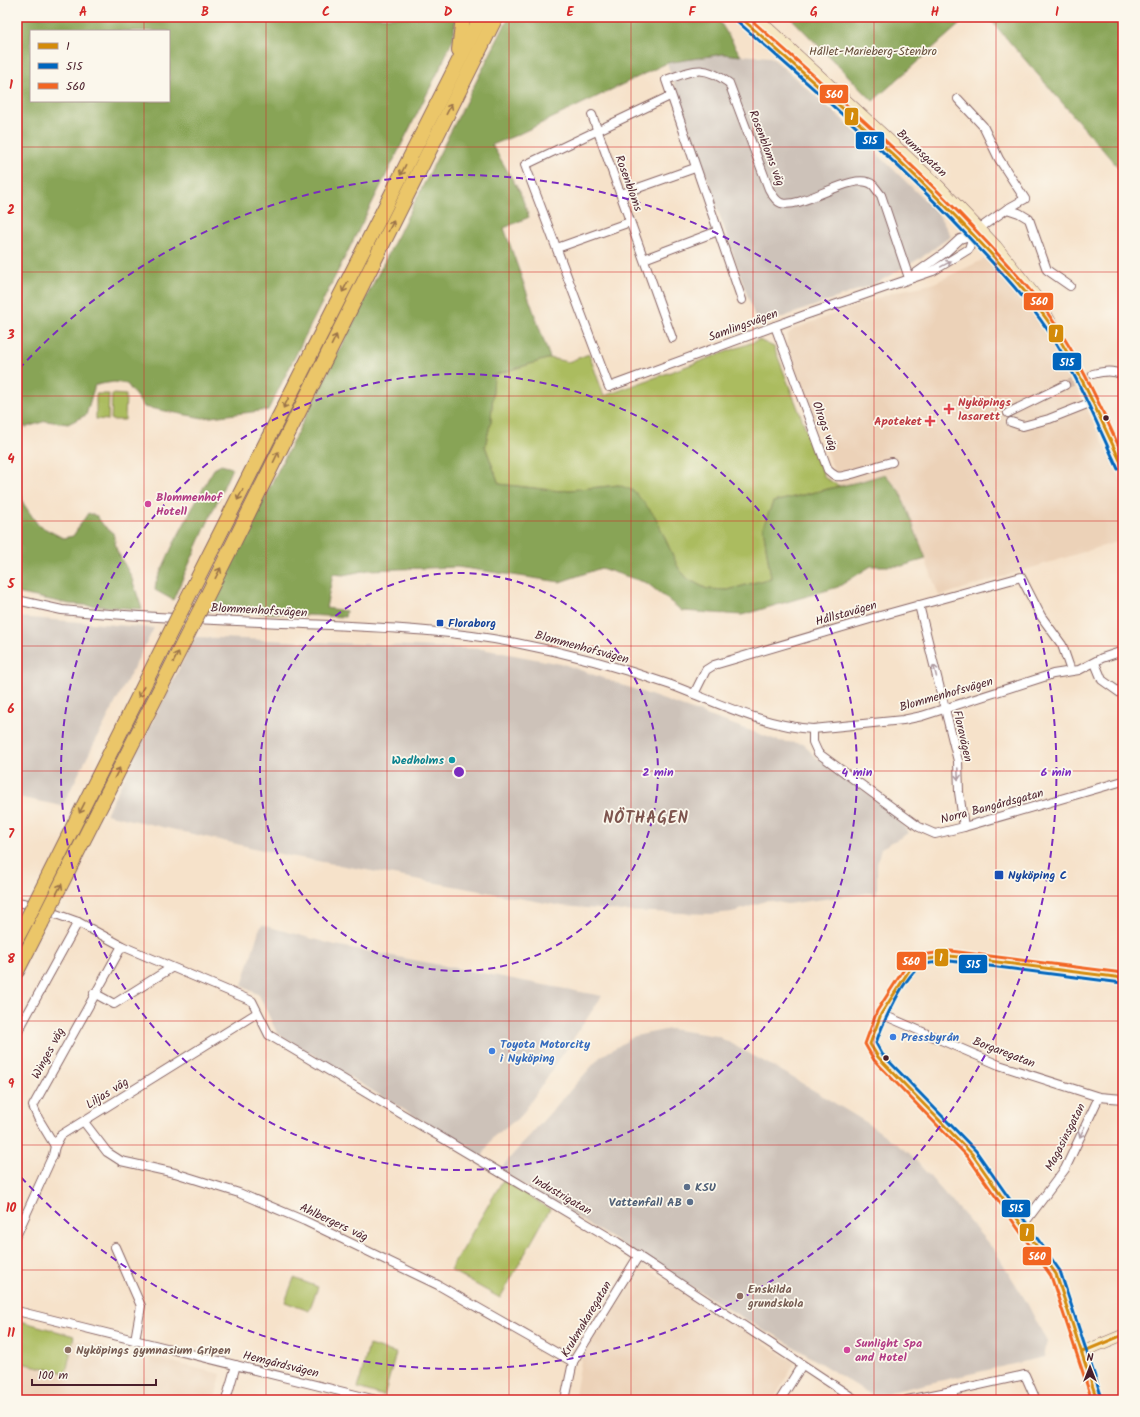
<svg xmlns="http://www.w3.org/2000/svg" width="1140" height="1417" viewBox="0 0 1140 1417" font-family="Kalam,sans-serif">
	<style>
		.built { fill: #ecd2b8 }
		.industrial { fill: #cdc2b9 }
		.green { fill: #abbc5f; stroke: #7a6e45 }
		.forest { fill: #88a456; stroke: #696240; fill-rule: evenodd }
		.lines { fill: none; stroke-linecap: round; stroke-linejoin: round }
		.minor-tunnel { stroke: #d4bbaa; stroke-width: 8; stroke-dasharray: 8 4; stroke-linecap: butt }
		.minor-casing { stroke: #866363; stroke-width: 10 }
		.secondary-casing { stroke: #866363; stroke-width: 12 }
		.motorway-casing { stroke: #866363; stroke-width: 16 }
		.minor { stroke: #fff; stroke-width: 8 }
		.secondary { stroke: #f7e8c3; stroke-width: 11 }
		.motorway { stroke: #ebc669; stroke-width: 14 }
		.motorway-bridge-casing { stroke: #866363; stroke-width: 16; stroke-linecap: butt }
		.motorway-bridge { stroke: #ebc669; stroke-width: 14 }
		.bus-1-casing { stroke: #fbf7ec; stroke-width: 6 }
		.bus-2-casing { stroke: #fbf7ec; stroke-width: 6 }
		.bus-3-casing { stroke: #fbf7ec; stroke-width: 6 }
		.bus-1 { stroke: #d48b09; stroke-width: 3 }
		.bus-2 { stroke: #0065bd; stroke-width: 3 }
		.bus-3 { stroke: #f26522; stroke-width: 3 }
		.oneway { stroke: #9a724a }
		.oneway2 { stroke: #ae9aa0 }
		.grid { fill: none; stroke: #d62828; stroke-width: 1; stroke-opacity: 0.55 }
		.ring { fill: none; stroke: #7b2cbf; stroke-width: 2; stroke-dasharray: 7 5 }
		.health-dot { fill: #e0444e; stroke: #fbf7ec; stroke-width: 1.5 }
		.bus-dot { fill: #4a1f2b; stroke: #fbf7ec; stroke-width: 1.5 }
		.hotel-dot { fill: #d1479c; stroke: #fbf7ec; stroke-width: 1.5 }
		.transit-dot { fill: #1a4fb4; stroke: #fbf7ec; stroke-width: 1.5 }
		.culture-dot { fill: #0f9aa8; stroke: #fbf7ec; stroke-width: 1.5 }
		.shop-dot { fill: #3f7fe0; stroke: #fbf7ec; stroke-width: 1.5 }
		.service-dot { fill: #5c6f8a; stroke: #fbf7ec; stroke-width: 1.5 }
		.education-dot { fill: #8d6e63; stroke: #fbf7ec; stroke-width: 1.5 }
		.labels { text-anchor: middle; stroke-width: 3.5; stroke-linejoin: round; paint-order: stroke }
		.park-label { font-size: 12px; fill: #674e3b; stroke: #fbf7ec }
		.street-label { font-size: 12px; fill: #4a1f2b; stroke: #fbf7ec }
		.health-label { font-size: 12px; font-weight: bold; fill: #be3a42; stroke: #fbf7ec; text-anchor: start }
		.hotel-label { font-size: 12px; font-weight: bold; fill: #b23c85; stroke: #fbf7ec; text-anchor: start }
		.transit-label { font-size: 12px; font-weight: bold; fill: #164399; stroke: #fbf7ec; text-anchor: start }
		.culture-label { font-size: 12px; font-weight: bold; fill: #0d838f; stroke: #fbf7ec; text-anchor: end }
		.shop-label { font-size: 12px; font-weight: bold; fill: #366cbe; stroke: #fbf7ec; text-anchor: start }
		.service-label { font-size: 12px; font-weight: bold; fill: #4e5e75; stroke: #fbf7ec; text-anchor: start }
		.education-label { font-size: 12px; font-weight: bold; fill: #785e54; stroke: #fbf7ec; text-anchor: start }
		.district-label { font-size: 16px; font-weight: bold; letter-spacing: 1px; fill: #7e554f; stroke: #fbf7ec }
		.centre { fill: #7b2cbf; stroke: #fbf7ec; stroke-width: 2 }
		.ring-label { font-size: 12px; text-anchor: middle; font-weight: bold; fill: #7b2cbf; stroke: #fbf7ec; stroke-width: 3.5; stroke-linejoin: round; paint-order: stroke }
		.line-badge { stroke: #fbf7ec; stroke-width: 1.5 }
		.badge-label { font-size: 11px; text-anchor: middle; font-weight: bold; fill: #fff }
		.neatline { fill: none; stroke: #d62828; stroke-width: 1.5 }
		.grid-label { font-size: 13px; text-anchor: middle; font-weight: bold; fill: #d62828 }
	</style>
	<rect width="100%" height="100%" fill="#fbf7ec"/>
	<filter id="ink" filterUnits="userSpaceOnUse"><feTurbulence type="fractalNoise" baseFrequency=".025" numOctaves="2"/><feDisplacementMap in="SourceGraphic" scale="8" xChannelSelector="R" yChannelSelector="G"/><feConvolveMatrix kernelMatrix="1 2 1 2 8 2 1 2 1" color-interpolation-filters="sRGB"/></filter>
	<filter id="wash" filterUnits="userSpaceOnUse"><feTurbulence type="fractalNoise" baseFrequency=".012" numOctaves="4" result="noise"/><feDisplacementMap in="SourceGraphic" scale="16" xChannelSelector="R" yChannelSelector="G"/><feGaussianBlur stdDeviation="0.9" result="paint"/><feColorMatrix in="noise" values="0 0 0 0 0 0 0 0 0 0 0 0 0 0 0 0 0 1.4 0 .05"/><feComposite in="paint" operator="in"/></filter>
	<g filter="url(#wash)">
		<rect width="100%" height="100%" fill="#f6e2ca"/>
		<g class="built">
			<polygon points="989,257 1017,286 1052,337 1123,484 1123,540 939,596 900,492 885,474 840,486 786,345 788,334 794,329 894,292 932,284"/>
			<polygon points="639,1263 795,1363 773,1400 574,1400 582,1356"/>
			<polygon points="17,1326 221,1374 215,1400 17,1400"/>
		</g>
		<g class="industrial">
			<polygon points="723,54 771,57 844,121 937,212 951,236 922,257 875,284 758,326 667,63"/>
			<polygon points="17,617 154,628 62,806 17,797"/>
			<polygon points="195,637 482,649 566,665 779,741 804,744 814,756 851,780 894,814 909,833 881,848 877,863 877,895 869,893 787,904 768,900 734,912 711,914 622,911 562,906 285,855 106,814"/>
			<polygon points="262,925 335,945 602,996 521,1116 493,1137 482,1157 277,1033 259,995 242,986 259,930"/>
			<polygon points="670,1029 717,1036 785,1073 869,1124 910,1154 995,1251 1026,1301 1047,1342 1044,1357 873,1396 770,1332 768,1333 499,1170 600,1057 635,1036"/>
		</g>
		<g class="green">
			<polygon points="759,340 774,347 825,478 840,486 773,502 763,527 771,578 728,590 707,589 688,579 679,569 671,554 619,485 560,491 499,484 485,446 491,421 494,375 550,358 568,362 589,354 604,396"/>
			<polygon points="96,394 109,394 108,420 96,419"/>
			<polygon points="112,394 126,395 125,420 111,420"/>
			<polygon points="503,1180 550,1209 500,1298 450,1270"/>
			<polygon points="294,1278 318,1287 309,1311 285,1302"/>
			<polygon points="17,1320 74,1336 66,1373 17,1362"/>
			<polygon points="369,1345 396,1353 384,1396 358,1388"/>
		</g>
		<g class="forest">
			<path d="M17,17H456L453,39L440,68L268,410L203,418L144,407L127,384L114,382L95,385L86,415L68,424L46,421L27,427L17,426ZM31,31H169V101H31Z"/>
			<polygon points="509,17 717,17 741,56 723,54 667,63 517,135 492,145 520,192 529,217 504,228 550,358 494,375 491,421 485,446 499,484 560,491 619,485 634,491 655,516 679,569 688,579 707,589 728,590 771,578 763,527 773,502 862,481 885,474 900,492 926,559 902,566 871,566 838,587 742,615 682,611 647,583 601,568 560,582 457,567 368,570 343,575 333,574 326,608 346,611 345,617 207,610"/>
			<polygon points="790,17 968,17 873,101"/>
			<polygon points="988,17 1123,17 1123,173"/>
			<polygon points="221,465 232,468 173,600 155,590 156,582 173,545 208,479 214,469"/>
			<polygon points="17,469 23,503 38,525 63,538 73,536 88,513 97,516 103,525 113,533 117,551 131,576 142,609 69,604 17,593 17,568 19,563 17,544"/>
		</g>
	</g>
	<g filter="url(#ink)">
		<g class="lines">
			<polyline class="minor-tunnel" points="1065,385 1093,374"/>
			<defs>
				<g id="minor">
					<polyline points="670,96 525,165 609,387 805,315 933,271 969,249 973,235 960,239 946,252 909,278"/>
					<polyline points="958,99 983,126 999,159 1025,199 1007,209"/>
					<polyline points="592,115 672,338"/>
					<polyline points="621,194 695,168"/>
					<polyline points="980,228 1007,209 1019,213 1029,219 1047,270 1070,286"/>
					<polyline points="557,248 630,222"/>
					<polyline points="644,259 718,231"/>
					<path d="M742,300L666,80C694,70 702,64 729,83L769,189C772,194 775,201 781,203C803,210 854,169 873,185C876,188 878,192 881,195L909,278"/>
					<path d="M775,326L828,470C830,472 834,475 836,476C844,479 880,464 892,462"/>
					<path d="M1093,374C1105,371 1112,370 1123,375"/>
					<polyline points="1008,413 1065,385"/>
					<polyline points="1011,422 1023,426 1049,419 1092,402"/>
					<path d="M17,600L62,610L84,612C166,619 248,621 330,625C393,628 454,631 516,643C568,653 620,667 671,685C716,702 763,726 813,729L903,720L922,716L1053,674L1079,670L1102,658L1123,651"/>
					<polyline points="919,605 958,761 959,792 964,827"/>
					<polyline points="1095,663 1102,680 1123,695"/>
					<polyline points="694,694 706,670 714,665 887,614 1021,577 1041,616 1062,645 1071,671"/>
					<polyline points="813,729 813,742 818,753 919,827 935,834 964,827 1123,781"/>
					<polyline points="17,902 28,904 78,922 122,946 252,1001 269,1035 617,1242 856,1400"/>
					<polyline points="94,993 114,1004 171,968"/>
					<polyline points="881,1014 999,1065 1099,1097 1123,1099"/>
					<polyline points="17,1033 78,922"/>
					<polyline points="84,1122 107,1152 121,1161 175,1173 239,1193 305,1221 438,1285 573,1362"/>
					<polyline points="55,1146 38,1118 33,1106 122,946"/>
					<polyline points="1023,1225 1065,1169 1099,1097"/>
					<polyline points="17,1234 53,1155 55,1146 61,1135 257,1013"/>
					<polyline points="115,1247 141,1306 135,1340"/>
					<polyline points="17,1311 376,1400"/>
					<polyline points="1082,1352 1056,1274 1036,1244 972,1154 878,1057 870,1044 881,1014 912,966 922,960 950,956 1123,978"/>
					<polyline points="952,1391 1025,1375 1036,1400"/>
					<polyline points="226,1400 236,1365"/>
					<polyline points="565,1400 573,1362 639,1255"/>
					<polyline points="780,1400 802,1365"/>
					<polyline points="907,1400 952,1391 954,1400"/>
				</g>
				<g id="secondary">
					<polyline points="740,17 868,130"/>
					<polyline points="756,17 939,186 996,246 1038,299 1076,368 1123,467"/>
					<polyline points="883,145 955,215 1007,271"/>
					<polyline points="1097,1400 1089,1378 1082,1352 1123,1335"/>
				</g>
				<g id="motorway">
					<polyline points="459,50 463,17"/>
					<polyline points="183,607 481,17"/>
					<polyline points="201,608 496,17"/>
					<polyline points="17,938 26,921"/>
					<polyline points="17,971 41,924"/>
				</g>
			</defs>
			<use href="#minor" class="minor-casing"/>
			<use href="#secondary" class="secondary-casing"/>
			<use href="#motorway" class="motorway-casing"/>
			<use href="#minor" class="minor"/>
			<use href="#secondary" class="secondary"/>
			<use href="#motorway" class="motorway"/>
			<defs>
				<g id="motorway-bridge">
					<polyline points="26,921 183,607"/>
					<polyline points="41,924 201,608"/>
				</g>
			</defs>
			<use href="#motorway-bridge" class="motorway-bridge-casing"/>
			<use href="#motorway-bridge" class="motorway-bridge"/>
			<defs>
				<g id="bus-1">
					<path d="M740,17C821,89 904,160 978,240C1002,266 1032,297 1052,327C1080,371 1101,420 1123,467"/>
					<polyline points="1082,1352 1123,1335"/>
					<polyline points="1097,1400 1056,1274 972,1154 878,1057 870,1044 881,1014 912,966 922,960 950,956 1123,978"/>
				</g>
				<g id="bus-2">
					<path d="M737,21C817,92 900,163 973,242C999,269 1026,298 1047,329C1076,372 1096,422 1118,469"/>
					<path d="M1102,1398L1060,1271L976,1151L882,1054L876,1043C882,1025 905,973 923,965C930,962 942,962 950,961L1122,983"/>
				</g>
				<g id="bus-3">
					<path d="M748,17C827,88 909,158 981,236C1007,264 1034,292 1055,324C1083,365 1102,411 1123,455"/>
					<polyline points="1092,1400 1051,1276 968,1157 874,1060 865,1044 877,1011 908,963 921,955 951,951 1123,973"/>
				</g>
			</defs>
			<use href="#bus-1" class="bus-1-casing"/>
			<use href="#bus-2" class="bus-2-casing"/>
			<use href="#bus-3" class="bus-3-casing"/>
			<use href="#bus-1" class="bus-1"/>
			<use href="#bus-2" class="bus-2"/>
			<use href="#bus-3" class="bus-3"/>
		</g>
		<defs><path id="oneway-shaft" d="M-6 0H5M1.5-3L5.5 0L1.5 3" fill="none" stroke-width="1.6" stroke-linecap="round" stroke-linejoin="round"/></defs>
		<g class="oneway">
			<use href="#oneway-shaft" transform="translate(449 109) rotate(-63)"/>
			<use href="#oneway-shaft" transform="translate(403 170) rotate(117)"/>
			<use href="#oneway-shaft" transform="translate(391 226) rotate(-63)"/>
			<use href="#oneway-shaft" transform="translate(345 287) rotate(117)"/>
			<use href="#oneway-shaft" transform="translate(334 340) rotate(-64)"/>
			<use href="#oneway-shaft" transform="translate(286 403) rotate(117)"/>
			<use href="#oneway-shaft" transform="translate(276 457) rotate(-64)"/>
			<use href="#oneway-shaft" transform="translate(240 495) rotate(117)"/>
			<use href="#oneway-shaft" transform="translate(218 573) rotate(-63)"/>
			<use href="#oneway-shaft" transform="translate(176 657) rotate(-63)"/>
			<use href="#oneway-shaft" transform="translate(141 692) rotate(117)"/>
			<use href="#oneway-shaft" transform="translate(117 773) rotate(-63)"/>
			<use href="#oneway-shaft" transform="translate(82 808) rotate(117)"/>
			<use href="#oneway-shaft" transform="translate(59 889) rotate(-63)"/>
		</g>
		<g class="oneway2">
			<use href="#oneway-shaft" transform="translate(946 264) rotate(-29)"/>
			<use href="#oneway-shaft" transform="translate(935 671) rotate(-104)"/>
			<use href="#oneway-shaft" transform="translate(958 774) rotate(88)"/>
			<use href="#oneway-shaft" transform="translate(1082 1132) rotate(115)"/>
		</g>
	</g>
	<path class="grid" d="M144,17V31M266,17V1400M387,17V1400M509,17V1400M631,17V1400M753,17V1400M874,17V1400M996,17V1400M144,101V1400M17,147H1123M17,272H1123M17,396H1123M17,521H1123M17,646H1123M17,771H1123M17,896H1123M17,1021H1123M17,1145H1123M17,1270H1123"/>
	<g class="ring">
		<circle cx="459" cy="772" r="199"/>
		<circle cx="459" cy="772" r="398"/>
		<path d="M19 369A597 597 0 1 1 19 1175"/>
	</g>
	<g class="health-dot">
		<path d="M947 403h4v4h4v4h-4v4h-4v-4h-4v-4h4z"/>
		<path d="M928 415h4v4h4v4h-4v4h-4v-4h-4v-4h4z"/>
	</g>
	<g class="bus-dot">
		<circle cx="1106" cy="418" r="3.5"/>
		<circle cx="886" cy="1058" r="3.5"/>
	</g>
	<g class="hotel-dot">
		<circle cx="148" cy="504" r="4"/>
		<circle cx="847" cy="1350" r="4"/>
	</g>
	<g class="transit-dot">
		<rect x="436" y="619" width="8" height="8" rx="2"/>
		<rect x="994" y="870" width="10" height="10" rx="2"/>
	</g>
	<circle class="culture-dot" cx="452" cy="760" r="4"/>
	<g class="shop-dot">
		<circle cx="893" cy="1037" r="4"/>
		<circle cx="492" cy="1051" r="4"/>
	</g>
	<g class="service-dot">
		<circle cx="687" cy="1187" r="4"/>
		<circle cx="690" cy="1202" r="4"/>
	</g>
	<g class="education-dot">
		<circle cx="740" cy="1296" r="4"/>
		<circle cx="68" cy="1350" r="4"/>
	</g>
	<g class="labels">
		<g class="park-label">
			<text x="873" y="55">Hållet-Marieberg-Stenbro</text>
		</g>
		<g class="street-label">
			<text transform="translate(767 148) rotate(69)" y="4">Rosenbloms väg</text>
			<text transform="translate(922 153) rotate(43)" y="4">Brunnsgatan</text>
			<text transform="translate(629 183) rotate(70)" y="4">Rosenbloms</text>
			<text transform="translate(743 325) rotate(-20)" y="4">Samlingsvägen</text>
			<text transform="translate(825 426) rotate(70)" y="4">Olrogs väg</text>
			<text transform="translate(259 610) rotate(3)" y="4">Blommenhofsvägen</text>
			<text transform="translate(846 613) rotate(-16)" y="4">Hållstavägen</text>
			<text transform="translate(582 647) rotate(15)" y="4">Blommenhofsvägen</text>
			<text transform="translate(946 694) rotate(-16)" y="4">Blommenhofsvägen</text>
			<text transform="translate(963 736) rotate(77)" y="4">Floravägen</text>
			<text transform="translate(992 806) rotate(-15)" y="4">Norra Bangårdsgatan</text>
			<text transform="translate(1004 1052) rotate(21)" y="4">Borgaregatan</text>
			<text transform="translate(48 1053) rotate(-62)" y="4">Winges väg</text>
			<text transform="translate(107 1093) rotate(-32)" y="4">Liljas väg</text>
			<text transform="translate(1065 1137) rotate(-63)" y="4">Magasinsgatan</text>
			<text transform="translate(562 1195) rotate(30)" y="4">Industrigatan</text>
			<text transform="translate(334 1222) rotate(25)" y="4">Ahlbergers väg</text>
			<text transform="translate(586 1319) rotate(-59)" y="4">Krukmakaregatan</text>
			<text transform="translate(281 1364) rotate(14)" y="4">Hemgårdsvägen</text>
		</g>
		<g class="health-label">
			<text x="958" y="406">Nyköpings<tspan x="958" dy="14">lasarett</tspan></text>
			<text x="922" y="425" text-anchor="end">Apoteket</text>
		</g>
		<g class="hotel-label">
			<text x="156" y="501">Blommenhof<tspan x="156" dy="14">Hotell</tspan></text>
			<text x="855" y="1347">Sunlight Spa<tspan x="855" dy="14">and Hotel</tspan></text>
		</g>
		<g class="transit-label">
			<text x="448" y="627">Floraborg</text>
			<text x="1008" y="879">Nyköping C</text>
		</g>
		<g class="culture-label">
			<text x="444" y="764">Wedholms</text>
		</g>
		<g class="shop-label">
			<text x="901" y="1041">Pressbyrån</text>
			<text x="500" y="1048">Toyota Motorcity<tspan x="500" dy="14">i Nyköping</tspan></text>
		</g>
		<g class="service-label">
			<text x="695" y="1191">KSU</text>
			<text x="682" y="1206" text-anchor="end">Vattenfall AB</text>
		</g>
		<g class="education-label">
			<text x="748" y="1293">Enskilda<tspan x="748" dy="14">grundskola</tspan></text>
			<text x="76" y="1354">Nyköpings gymnasium Gripen</text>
		</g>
		<g class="district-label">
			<text x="646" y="823">NÖTHAGEN</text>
		</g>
	</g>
	<circle cx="459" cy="772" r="6" class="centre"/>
	<g class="ring-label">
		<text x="658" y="776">2 min</text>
		<text x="857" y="776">4 min</text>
		<text x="1056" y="776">6 min</text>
	</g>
	<g class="line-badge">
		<rect x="819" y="84" width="30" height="20" rx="4" fill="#f26522"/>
		<rect x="844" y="107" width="15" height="19" rx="4" fill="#d48b09"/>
		<rect x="855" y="131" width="30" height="19" rx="4" fill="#0065bd"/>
		<rect x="1023" y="292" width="31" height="19" rx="4" fill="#f26522"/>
		<rect x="1048" y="324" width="16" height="19" rx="4" fill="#d48b09"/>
		<rect x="1052" y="352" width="30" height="19" rx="4" fill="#0065bd"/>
		<rect x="934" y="948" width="15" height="19" rx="4" fill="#d48b09"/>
		<rect x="896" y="951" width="31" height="20" rx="4" fill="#f26522"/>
		<rect x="958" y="954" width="30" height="20" rx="4" fill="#0065bd"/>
		<rect x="1001" y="1199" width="30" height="19" rx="4" fill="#0065bd"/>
		<rect x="1019" y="1223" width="16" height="19" rx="4" fill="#d48b09"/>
		<rect x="1022" y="1246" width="30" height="20" rx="4" fill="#f26522"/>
	</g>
	<g class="badge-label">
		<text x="834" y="98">560</text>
		<text x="852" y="120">1</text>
		<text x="870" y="144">515</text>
		<text x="1039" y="305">560</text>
		<text x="1056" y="337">1</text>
		<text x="1067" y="366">515</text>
		<text x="941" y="961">1</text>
		<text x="911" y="965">560</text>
		<text x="973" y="968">515</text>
		<text x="1016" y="1212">515</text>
		<text x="1027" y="1236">1</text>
		<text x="1037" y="1260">560</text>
	</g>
	<rect width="1140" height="1417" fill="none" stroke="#fbf7ec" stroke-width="44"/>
	<rect x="30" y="30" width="140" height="72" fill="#fbf7ec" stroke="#b4a19f"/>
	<rect x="38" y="43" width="20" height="6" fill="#d48b09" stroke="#b4a19f"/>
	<text x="66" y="50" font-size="12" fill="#4a1f2b">1</text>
	<rect x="38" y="63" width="20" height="6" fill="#0065bd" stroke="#b4a19f"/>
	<text x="66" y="70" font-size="12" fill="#4a1f2b">515</text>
	<rect x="38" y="83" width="20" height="6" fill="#f26522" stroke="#b4a19f"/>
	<text x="66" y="90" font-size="12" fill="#4a1f2b">560</text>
	<g transform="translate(1090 1367)" stroke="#fbf7ec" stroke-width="3" paint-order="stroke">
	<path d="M0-3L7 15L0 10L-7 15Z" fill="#4a1f2b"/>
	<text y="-6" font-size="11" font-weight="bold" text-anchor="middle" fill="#4a1f2b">N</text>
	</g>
	<path d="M32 1379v6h124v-6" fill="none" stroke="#4a1f2b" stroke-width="2"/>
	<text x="38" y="1379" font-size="12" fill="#4a1f2b" stroke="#fbf7ec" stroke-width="3" paint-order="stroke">100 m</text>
	<rect x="22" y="22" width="1096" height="1373" class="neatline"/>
	<g class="grid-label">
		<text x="83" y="16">A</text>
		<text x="205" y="16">B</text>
		<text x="326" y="16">C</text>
		<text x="448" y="16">D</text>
		<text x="570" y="16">E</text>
		<text x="692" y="16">F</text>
		<text x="814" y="16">G</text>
		<text x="935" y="16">H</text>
		<text x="1057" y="16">I</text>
		<text x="11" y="89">1</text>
		<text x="11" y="214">2</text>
		<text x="11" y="339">3</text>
		<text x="11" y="463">4</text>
		<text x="11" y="588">5</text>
		<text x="11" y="713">6</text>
		<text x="11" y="838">7</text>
		<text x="11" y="963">8</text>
		<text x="11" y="1088">9</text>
		<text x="11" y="1212">10</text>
		<text x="11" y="1337">11</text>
	</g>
</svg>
